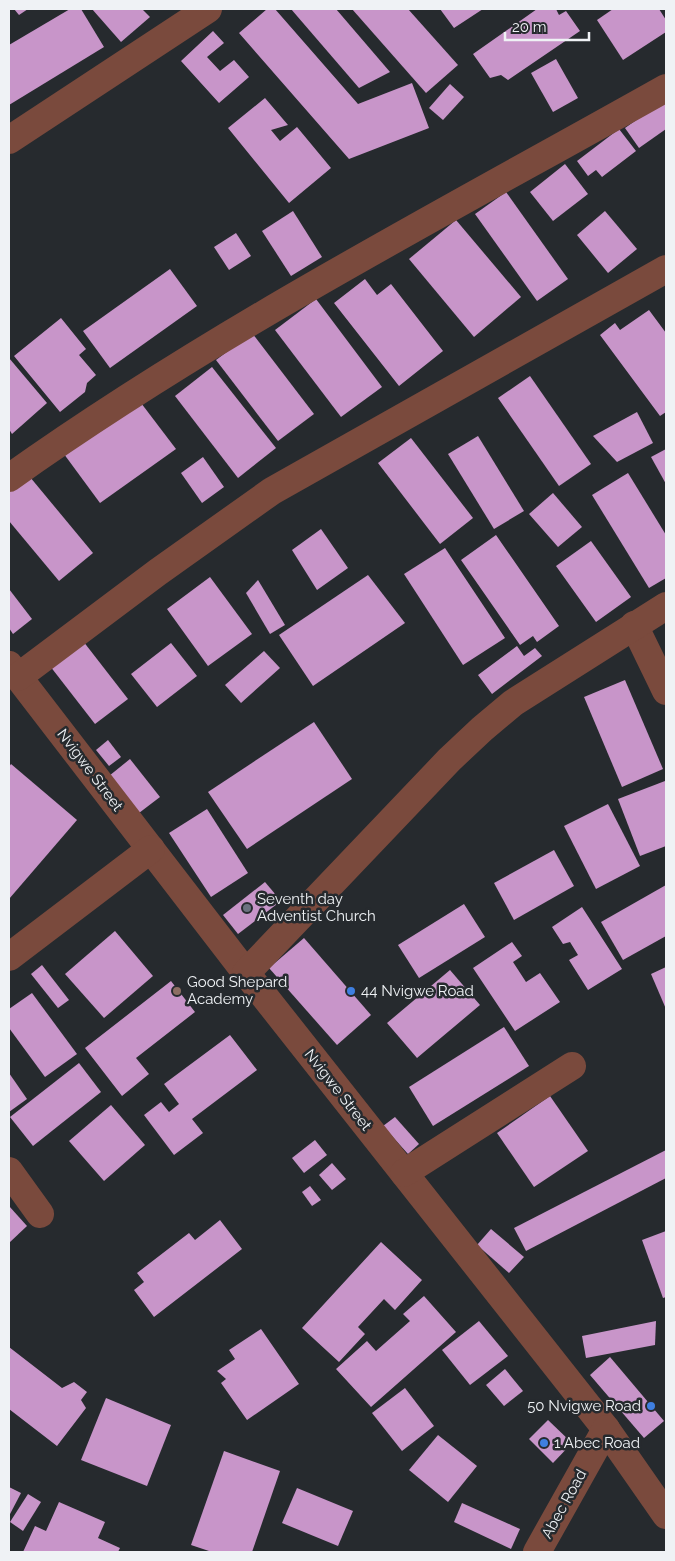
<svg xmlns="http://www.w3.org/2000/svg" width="675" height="1561" viewBox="0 0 675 1561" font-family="Raleway,sans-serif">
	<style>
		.building { fill: #c895c9 }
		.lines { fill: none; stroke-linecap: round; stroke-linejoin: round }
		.minor { stroke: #7a4a3d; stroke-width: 28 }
		.worship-dot { fill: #6b7280; stroke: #262a2e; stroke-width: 2 }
		.education-dot { fill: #8d6e63; stroke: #262a2e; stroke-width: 2 }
		.shop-dot { fill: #3f7fe0; stroke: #262a2e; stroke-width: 2 }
		.labels { text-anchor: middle; stroke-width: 5; stroke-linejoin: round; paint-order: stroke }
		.street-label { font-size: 15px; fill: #eff2f5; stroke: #262a2e }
		.poi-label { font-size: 15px; fill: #eff2f5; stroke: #262a2e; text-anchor: start }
	</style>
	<rect width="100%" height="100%" fill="#262a2e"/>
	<g class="building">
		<polygon points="14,9 28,9 19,15"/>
		<polygon points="70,9 81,9 104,47 9,105 9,45"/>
		<polygon points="92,9 142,9 150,17 121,42"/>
		<polygon points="267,9 275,9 358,104 412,83 429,128 349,159 239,33"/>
		<polygon points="291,9 336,9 390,72 359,88"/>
		<polygon points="352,9 408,9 458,65 426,93"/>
		<polygon points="440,9 483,9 454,28"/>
		<polygon points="537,9 556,9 559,15 566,11 580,31 508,80 501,75 490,78 473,54"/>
		<polygon points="613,9 659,9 666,20 666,32 623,60 597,20"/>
		<polygon points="213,31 224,43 207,57 220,71 234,60 249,77 219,103 181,61"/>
		<polygon points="556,59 578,98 553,112 531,73"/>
		<polygon points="450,84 464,97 443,120 429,108"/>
		<polygon points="265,98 288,125 271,130 280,141 297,127 331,168 289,203 228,128"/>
		<polygon points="666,99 666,129 639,148 625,128"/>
		<polygon points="619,129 636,151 602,177 596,170 588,176 577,161"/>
		<polygon points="565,164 588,194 553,221 530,192"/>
		<polygon points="506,192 568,279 537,301 475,214"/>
		<polygon points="293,211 322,257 291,276 262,231"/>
		<polygon points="605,211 637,249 608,273 577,235"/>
		<polygon points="456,220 521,297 474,337 409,259"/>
		<polygon points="236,233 251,256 229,270 214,247"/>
		<polygon points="170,269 197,306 110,368 83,331"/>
		<polygon points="365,279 377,295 391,284 443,351 399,386 334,303"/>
		<polygon points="316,299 382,387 341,417 275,330"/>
		<polygon points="649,310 666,333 666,412 660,416 600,335 615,323 620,330"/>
		<polygon points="61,318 86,349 79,355 96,375 87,383 85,392 60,412 14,356"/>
		<polygon points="252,333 314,414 278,441 216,360"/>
		<polygon points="9,358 47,403 12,434 9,429"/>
		<polygon points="212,367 276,448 238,478 175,396"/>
		<polygon points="530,376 591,464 559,486 498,398"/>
		<polygon points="138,399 176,449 100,503 61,450"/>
		<polygon points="637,412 653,443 617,462 593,436"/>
		<polygon points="478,436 524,511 494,529 448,454"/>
		<polygon points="411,438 473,518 440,544 378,463"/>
		<polygon points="666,449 666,484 651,457"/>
		<polygon points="203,457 224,487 202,503 181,473"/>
		<polygon points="25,471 93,553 59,581 9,521 9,485"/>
		<polygon points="628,473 666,535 666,578 649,588 592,495"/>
		<polygon points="553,493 582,527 558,547 529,514"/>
		<polygon points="321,529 348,568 317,590 292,550"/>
		<polygon points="496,535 559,626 537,642 533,636 520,645 461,560"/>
		<polygon points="591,541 631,597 596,622 556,566"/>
		<polygon points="445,548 505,638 463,665 404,574"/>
		<polygon points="368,575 405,623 313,686 279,635"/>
		<polygon points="210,577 252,634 208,666 167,609"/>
		<polygon points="258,580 285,625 270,634 246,593"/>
		<polygon points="9,589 32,619 13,634 9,628"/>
		<polygon points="83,641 128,699 95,724 50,666"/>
		<polygon points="171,643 197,676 157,707 131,674"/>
		<polygon points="517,646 524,656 535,648 542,656 492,694 478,675"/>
		<polygon points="264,651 280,668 241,703 225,685"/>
		<polygon points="625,680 663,769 622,787 584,697"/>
		<polygon points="314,722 352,779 247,849 208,792"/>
		<polygon points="108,740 121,757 109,766 96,750"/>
		<polygon points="130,759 160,797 139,813 109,776"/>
		<polygon points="11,764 77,820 9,899 9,767"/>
		<polygon points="665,781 666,785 666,846 640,856 618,799"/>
		<polygon points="608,804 640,866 596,889 564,826"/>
		<polygon points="207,809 248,873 211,897 169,833"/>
		<polygon points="554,850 574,886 514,920 494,883"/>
		<polygon points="265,882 281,901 238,934 223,915"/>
		<polygon points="666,885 666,936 623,960 601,922"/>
		<polygon points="464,904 485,937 419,978 398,945"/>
		<polygon points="582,907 622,969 588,990 569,960 578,955 570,942 563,944 552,927"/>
		<polygon points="115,931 153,976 104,1018 65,974"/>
		<polygon points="304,938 371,1015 337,1045 269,968"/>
		<polygon points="512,942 522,956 513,962 526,982 540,973 560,1002 515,1031 473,968"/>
		<polygon points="42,965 69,1000 58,1008 31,974"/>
		<polygon points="666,967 666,1009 651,974"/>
		<polygon points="450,970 480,1005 417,1058 387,1023"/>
		<polygon points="171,981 195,1012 136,1058 149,1074 122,1096 85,1048"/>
		<polygon points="32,993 77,1054 45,1077 9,1028 9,1009"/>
		<polygon points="504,1027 529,1066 433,1126 409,1087"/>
		<polygon points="230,1035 257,1070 192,1119 203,1133 174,1155 144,1115 161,1102 169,1112 179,1104 164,1084"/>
		<polygon points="79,1063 101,1092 33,1146 10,1117"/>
		<polygon points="9,1073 27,1099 9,1112"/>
		<polygon points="550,1096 588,1151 534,1187 497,1133"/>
		<polygon points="111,1105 145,1145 104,1181 69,1141"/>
		<polygon points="395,1117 419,1144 408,1154 383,1126"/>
		<polygon points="315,1140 327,1155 304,1173 292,1158"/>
		<polygon points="666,1150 666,1178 526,1251 514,1228"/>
		<polygon points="332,1163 346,1179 332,1190 319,1175"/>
		<polygon points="310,1186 321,1200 312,1206 302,1192"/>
		<polygon points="9,1206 27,1226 9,1243"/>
		<polygon points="220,1220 242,1249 154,1317 134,1290 144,1282 137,1273 189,1233 195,1240"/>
		<polygon points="491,1229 524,1257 509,1273 477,1245"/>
		<polygon points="666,1231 666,1297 663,1298 642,1240"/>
		<polygon points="381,1242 422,1280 395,1310 384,1299 358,1327 365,1334 339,1362 302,1328"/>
		<polygon points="424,1296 456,1332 371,1407 336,1369 367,1341 376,1351 410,1321 403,1314"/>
		<polygon points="479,1321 508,1356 470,1385 442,1350"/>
		<polygon points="656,1321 655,1345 586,1358 582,1336"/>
		<polygon points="261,1329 299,1384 247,1420 221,1383 226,1379 217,1371 235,1359 229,1350"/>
		<polygon points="9,1347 62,1388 74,1382 87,1392 81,1400 86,1408 57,1446 9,1409"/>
		<polygon points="610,1357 664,1421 644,1438 590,1375"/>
		<polygon points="505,1369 523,1391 504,1406 486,1385"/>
		<polygon points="405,1388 434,1426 402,1451 372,1413"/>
		<polygon points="106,1398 171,1425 147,1486 81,1460"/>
		<polygon points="548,1420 572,1443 553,1463 529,1439"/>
		<polygon points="438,1435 477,1466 448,1502 409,1470"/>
		<polygon points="224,1451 280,1471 252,1552 212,1552 191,1545"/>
		<polygon points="9,1487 21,1493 9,1516"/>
		<polygon points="297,1488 353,1511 338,1546 282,1523"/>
		<polygon points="28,1494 41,1502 23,1531 10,1522"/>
		<polygon points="59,1502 105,1522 98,1538 120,1548 118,1552 23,1552 35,1526 46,1531"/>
		<polygon points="462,1503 520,1529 511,1549 454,1522"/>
	</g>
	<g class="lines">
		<g class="minor">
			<polyline points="9,140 208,9"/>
			<path d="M9,478C217,330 444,213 666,88"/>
			<polyline points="634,625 666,691"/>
			<polyline points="9,665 246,973 606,1429 666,1515"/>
			<polyline points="18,677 158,572 272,491 666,269"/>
			<polyline points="9,957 151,849"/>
			<polyline points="246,973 449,760 482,729 513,703 666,606"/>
			<polyline points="9,1171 40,1214"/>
			<polyline points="404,1173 572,1066"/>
			<polyline points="537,1552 606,1429"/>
		</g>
	</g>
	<circle class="worship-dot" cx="247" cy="908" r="5"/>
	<circle class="education-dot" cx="177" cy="991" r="5"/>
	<g class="shop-dot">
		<circle cx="351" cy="991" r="5"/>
		<circle cx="651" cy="1406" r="5"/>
		<circle cx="544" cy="1443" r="5"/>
	</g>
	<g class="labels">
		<g class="street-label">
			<text transform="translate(90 770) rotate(53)" y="5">Nvigwe Street</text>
			<text transform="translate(338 1090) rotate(52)" y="5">Nvigwe Street</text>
			<text transform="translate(564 1504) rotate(-61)" y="5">Abec Road</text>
		</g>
		<g class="poi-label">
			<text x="257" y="904">Seventh day<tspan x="257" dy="17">Adventist Church</tspan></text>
			<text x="187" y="987">Good Shepard<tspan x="187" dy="17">Academy</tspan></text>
			<text x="361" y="996">44 Nvigwe Road</text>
			<text x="641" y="1411" text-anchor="end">50 Nvigwe Road</text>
			<text x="554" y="1448">1 Abec Road</text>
		</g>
	</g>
	<rect width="675" height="1561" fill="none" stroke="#eff2f5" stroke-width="20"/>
	<path d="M505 32v8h84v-8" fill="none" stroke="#eff2f5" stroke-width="2.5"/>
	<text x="512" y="32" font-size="15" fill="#eff2f5" stroke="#262a2e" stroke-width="4" paint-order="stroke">20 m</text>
</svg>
